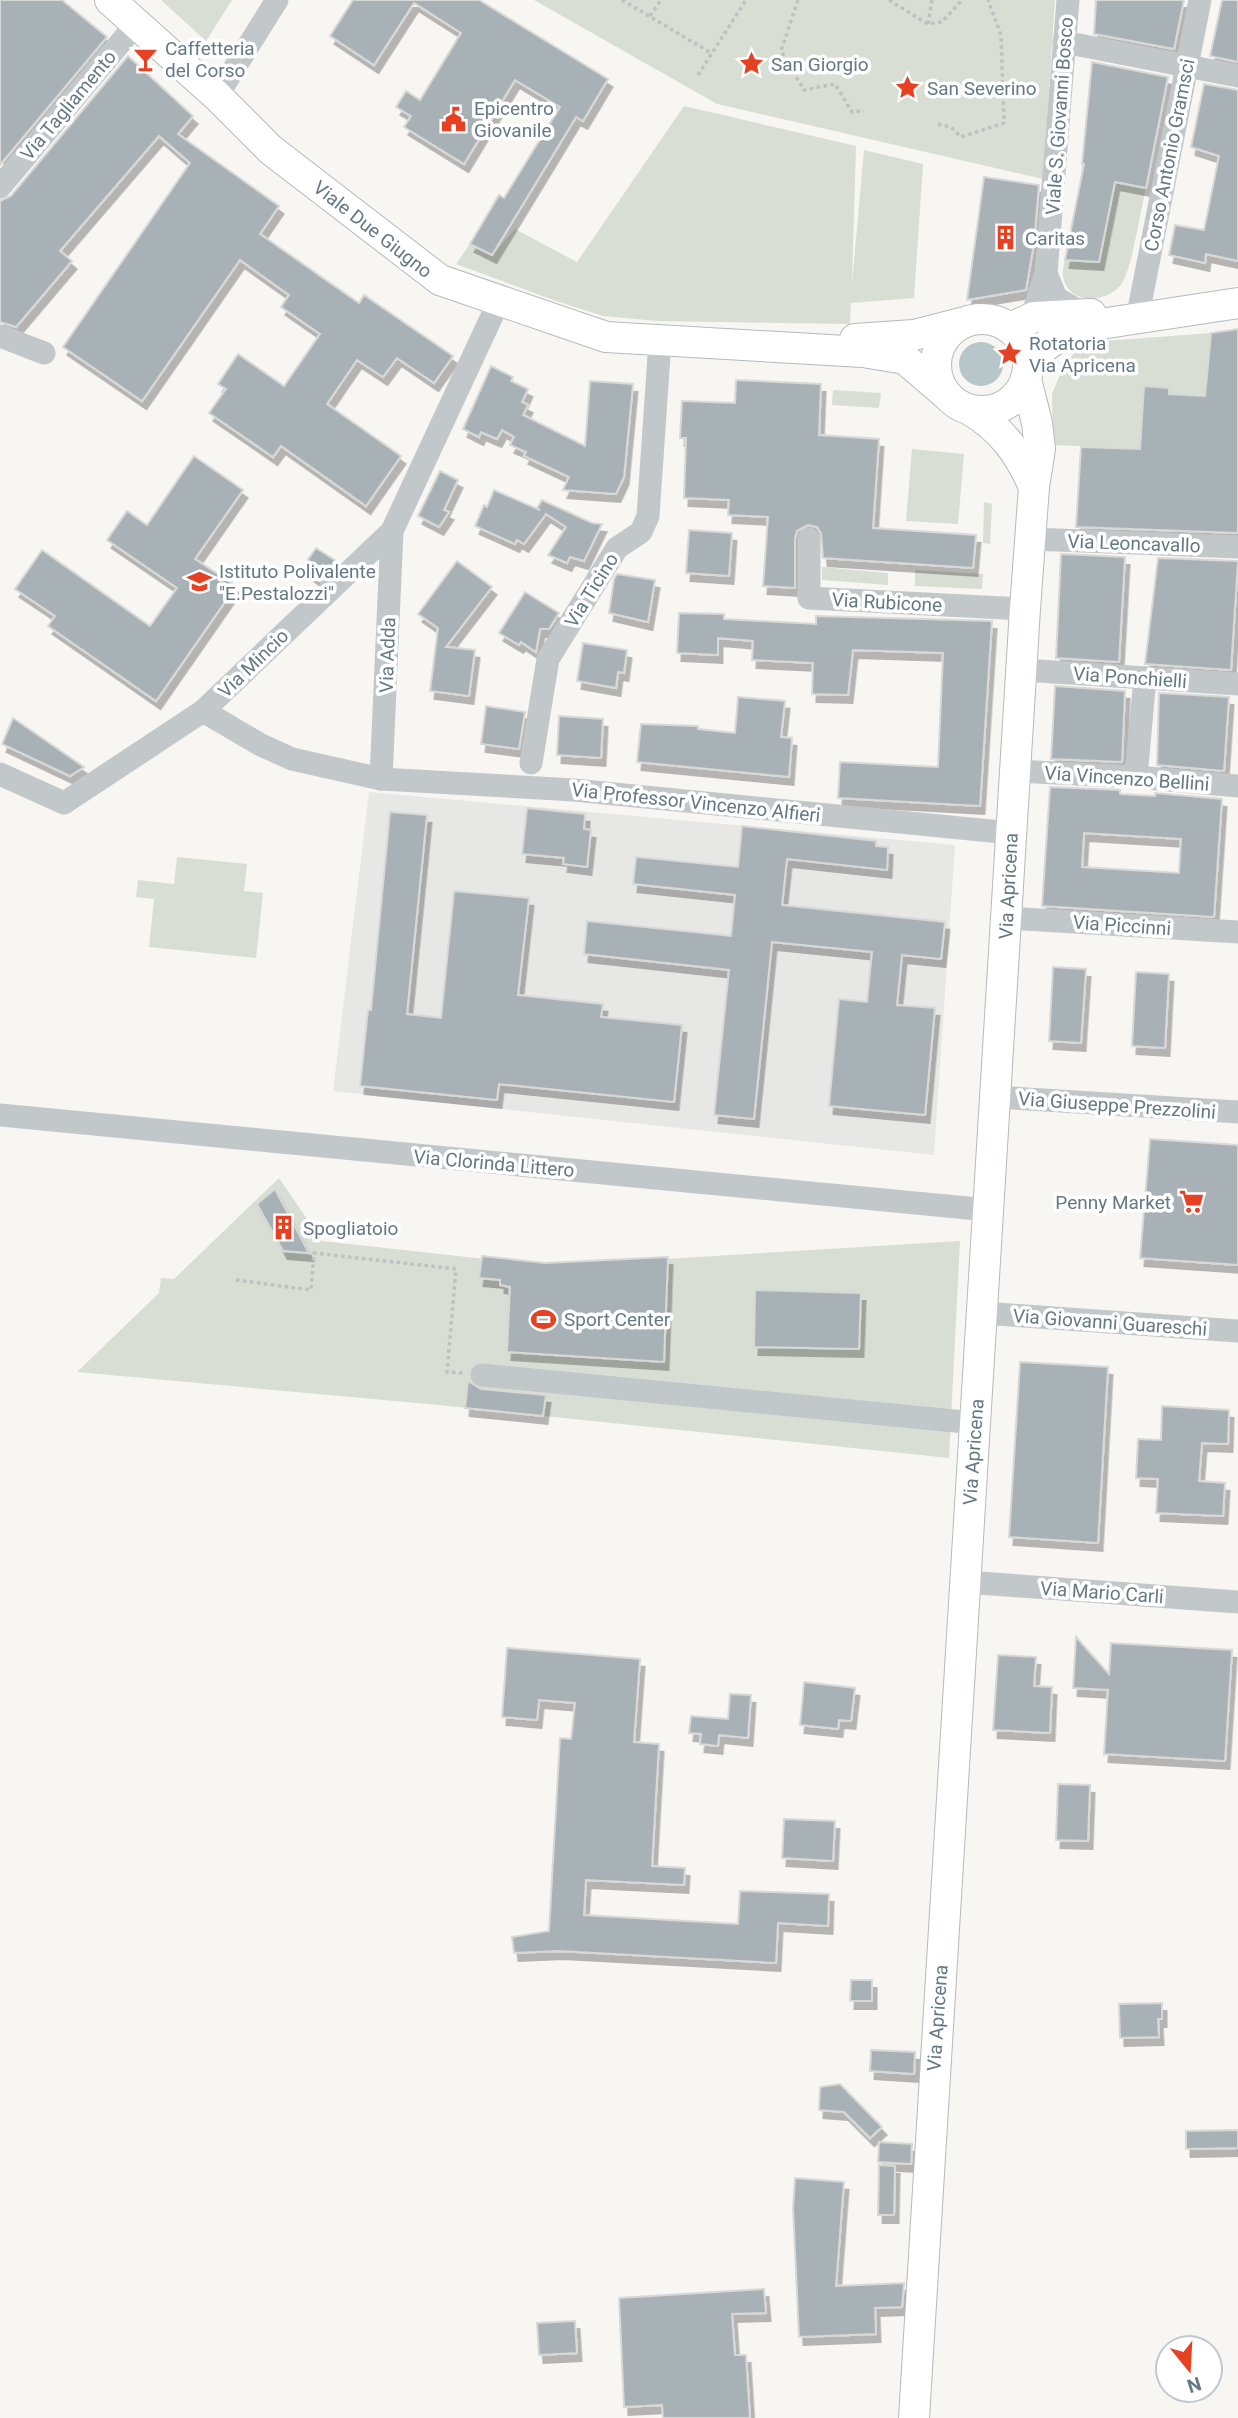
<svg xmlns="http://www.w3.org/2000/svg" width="1238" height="2418" viewBox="0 0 1238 2418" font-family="Roboto,sans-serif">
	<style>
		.built { fill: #e7e8e6 }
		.green { fill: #d8ded4 }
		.water { fill: #b7c6c8 }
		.building { fill: #a8b2b6; stroke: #d8d8d6; stroke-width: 2; fill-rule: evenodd; filter: url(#shadow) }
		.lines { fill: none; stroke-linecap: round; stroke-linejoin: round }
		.major-casing { stroke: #b5babd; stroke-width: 32 }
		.path { stroke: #bec0c2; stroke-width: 3.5; stroke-dasharray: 3.5 3.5; stroke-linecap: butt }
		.minor { stroke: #c2c7c9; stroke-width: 23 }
		.major { stroke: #fff; stroke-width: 30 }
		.labels { text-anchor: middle; stroke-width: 7; stroke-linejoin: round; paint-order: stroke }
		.poi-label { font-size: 19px; fill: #657985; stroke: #fff; text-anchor: start }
		.street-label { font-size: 19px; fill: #657985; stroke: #fff }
	</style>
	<defs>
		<filter id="shadow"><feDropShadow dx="4.5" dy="8" stdDeviation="0" flood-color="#0004"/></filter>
	</defs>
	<rect width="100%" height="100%" fill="#f7f6f3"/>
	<polygon class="built" points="369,792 955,845 934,1155 333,1091"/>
	<g class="green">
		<polygon points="161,0 232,0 206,41"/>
		<polygon points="534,0 1055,0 1043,179 717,104"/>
		<polygon points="684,106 856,146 852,283 864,150 923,164 914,298 851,303 850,324 658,321 603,316 556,301 456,264 470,244 492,255 515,229 577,262"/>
		<path d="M1082,164L1124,172L1146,188C1141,208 1132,268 1122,283C1108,304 1068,306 1063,276C1062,271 1064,265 1065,260L1099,262L1112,198L1079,193Z"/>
		<polygon points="1211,333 1201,451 1053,445 1052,394 1061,372 1076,350 1104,341"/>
		<polygon points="833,390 881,393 879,408 832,405"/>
		<polygon points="912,449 964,454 958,524 906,521"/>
		<polygon points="984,502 992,504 990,544 983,543"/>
		<polygon points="822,567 888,573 888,585 822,580"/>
		<polygon points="915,570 983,574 982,589 915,586"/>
		<polygon points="177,857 247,864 244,891 263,893 256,958 149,947 154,899 136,897 138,880 174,884"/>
		<polygon points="279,1178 322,1241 549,1266 960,1241 949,1458 439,1405 77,1372 159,1293 161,1278 174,1279"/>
	</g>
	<circle class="water" cx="981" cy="364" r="22"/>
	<g class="building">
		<polygon points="0,0 62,0 107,37 0,165"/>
		<polygon points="353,0 479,0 608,79 583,121 576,117 492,255 470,244 499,195 504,198 560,107 515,80 464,164 404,127 411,116 396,107 406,91 420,100 461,33 414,3 374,65 330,36"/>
		<polygon points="1096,0 1184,0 1174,49 1094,34"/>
		<polygon points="1222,0 1238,0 1238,62 1210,56"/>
		<polygon points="128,56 193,116 178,134 279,206 260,234 359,303 364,295 453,356 434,383 397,358 383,377 357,360 327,404 401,456 366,506 281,446 273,457 209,413 226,389 218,384 238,354 284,386 320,334 281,307 289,295 240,260 142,401 63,347 190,163 159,136 60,251 72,261 16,327 0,322 0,201 11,196"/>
		<polygon points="1092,62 1168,77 1146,188 1115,182 1099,262 1065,260 1084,164 1082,164"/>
		<polygon points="1204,84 1238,90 1238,261 1206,254 1205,263 1169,255 1175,225 1204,230 1219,156 1191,147"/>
		<polygon points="984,177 1039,185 1034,243 1026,290 967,300"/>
		<polygon points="1238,329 1238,533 1076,527 1081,447 1140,449 1144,386 1169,388 1169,394 1205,396 1211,333"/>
		<polygon points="491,366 513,377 511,381 528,389 522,402 528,405 523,415 585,446 590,381 633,384 624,477 616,494 563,490 569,477 524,456 526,452 510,445 514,437 502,430 497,439 481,432 479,437 463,429"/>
		<polygon points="736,380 821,384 819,435 879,439 873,528 976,535 973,568 823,558 821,533 817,527 808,525 797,531 795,538 795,588 763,586 768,517 728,515 729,500 684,498 686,438 680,438 682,401 735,403"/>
		<polygon points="194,456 243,490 195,559 236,586 156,701 48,626 55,616 15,589 42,550 150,626 177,588 107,540 127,511 147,525"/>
		<polygon points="440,471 458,480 444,510 449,512 439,527 418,516"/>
		<polygon points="494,490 540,510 537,508 542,500 592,523 602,524 584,561 570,557 567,563 548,555 566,527 546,514 524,544 517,540 515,544 475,526 484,505 487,507"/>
		<polygon points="689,530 732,533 729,576 686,573"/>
		<polygon points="316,548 336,561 320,581 302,568"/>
		<polygon points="1061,554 1125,557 1119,662 1056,658"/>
		<polygon points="1158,558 1238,561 1231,670 1145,664"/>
		<polygon points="457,561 492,587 446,647 475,650 469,696 430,691 438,628 418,614"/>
		<polygon points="617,574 655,580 648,622 609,613 614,579"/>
		<polygon points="525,592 559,613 549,629 540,629 536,652 521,642 519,645 499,633"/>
		<polygon points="679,613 724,614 724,619 816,624 816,616 992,621 980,806 838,798 840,762 938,767 943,653 853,650 848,695 812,694 813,663 752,660 753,641 718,638 718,655 677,653"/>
		<polygon points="583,643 627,650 624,673 618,672 616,688 577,681"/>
		<polygon points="1055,686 1125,691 1122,762 1051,759"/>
		<polygon points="1159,693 1229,697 1224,771 1157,765"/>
		<polygon points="738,697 785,701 781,737 792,738 789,777 637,762 641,724 698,726 698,729 735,733"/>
		<polygon points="486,706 525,712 519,749 481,744"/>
		<polygon points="559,716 603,719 601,758 557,755"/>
		<polygon points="13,718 84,767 70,776 2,744"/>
		<path d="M1050,787L1120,790V794L1155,796V793L1222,799L1214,917L1042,906ZM1084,833L1181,839L1179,873L1082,867Z"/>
		<polygon points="527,808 585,814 584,829 591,830 587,867 563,864 564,858 522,854"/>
		<polygon points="390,812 427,815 407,1014 441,1018 454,891 529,898 518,995 603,1004 601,1017 682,1025 674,1102 499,1084 497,1100 360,1086 368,1010 371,1010"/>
		<polygon points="742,826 876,841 876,846 888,847 887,870 787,859 782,905 945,922 941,959 902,955 897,1005 935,1008 925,1115 829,1106 839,999 867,1002 872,952 772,942 754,1119 714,1115 729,970 584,954 587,921 731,936 735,895 633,884 636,857 738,867"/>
		<polygon points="1053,967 1086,969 1081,1043 1049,1041"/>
		<polygon points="1136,972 1169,974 1165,1048 1132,1046"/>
		<polygon points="1150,1139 1238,1145 1238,1265 1140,1258"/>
		<polygon points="275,1189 309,1253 283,1251 257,1204"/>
		<polygon points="482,1256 545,1263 668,1257 664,1362 507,1352 510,1287 500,1285 500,1280 479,1278"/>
		<polygon points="755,1290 861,1293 859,1349 754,1347"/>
		<polygon points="1020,1362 1108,1367 1098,1543 1009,1537"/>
		<polygon points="468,1381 481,1389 546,1395 543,1416 465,1408"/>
		<polygon points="1162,1406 1229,1410 1228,1444 1202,1443 1199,1481 1225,1483 1223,1516 1156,1513 1158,1479 1136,1478 1138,1439 1161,1440"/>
		<polygon points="1076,1637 1109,1674 1111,1643 1232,1650 1225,1761 1104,1754 1108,1690 1073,1688"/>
		<polygon points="507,1648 640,1659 634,1742 659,1744 652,1866 685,1868 684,1885 586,1880 584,1915 738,1924 740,1891 829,1894 828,1926 778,1923 776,1963 559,1951 514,1953 512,1937 549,1931 560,1738 571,1739 575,1703 539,1700 537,1720 502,1717"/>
		<polygon points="998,1655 1036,1657 1034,1686 1052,1687 1050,1733 993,1730"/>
		<polygon points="804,1682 855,1688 851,1721 839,1720 838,1729 800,1725"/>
		<polygon points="730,1694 751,1695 748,1738 719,1735 718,1746 700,1744 701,1734 689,1733 691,1716 728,1719"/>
		<polygon points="1058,1784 1090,1785 1088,1841 1056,1840"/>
		<polygon points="784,1819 835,1821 833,1861 782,1858"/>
		<polygon points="851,1980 872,1980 872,2001 850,2001"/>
		<polygon points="1162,2003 1162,2019 1158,2019 1159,2037 1120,2038 1119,2004"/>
		<polygon points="871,2050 915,2052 914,2074 870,2071"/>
		<polygon points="840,2084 882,2127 870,2138 844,2112 819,2110 820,2087"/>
		<polygon points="1238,2130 1238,2148 1186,2149 1186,2131"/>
		<polygon points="879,2142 912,2144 911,2164 878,2162"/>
		<polygon points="879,2165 895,2166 894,2215 878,2215"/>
		<polygon points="795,2178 844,2182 836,2286 904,2283 902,2307 875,2308 876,2334 799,2337 793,2208"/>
		<polygon points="764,2289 766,2313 732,2314 735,2355 746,2355 750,2418 663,2418 662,2405 624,2407 619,2298"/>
		<polygon points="575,2321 577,2353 539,2355 537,2323"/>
	</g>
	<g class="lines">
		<defs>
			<g id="major">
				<polyline points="110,0 217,96 271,150 440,280 606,337 863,352 905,359 947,395"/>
				<circle cx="982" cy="365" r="46"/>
				<polyline points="1010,328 1034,317 1091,314"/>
				<polyline points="855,339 914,335 961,323"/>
				<path d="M1028,365C1043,343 1062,334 1087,326L1238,303"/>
				<path d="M970,410C1002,429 1019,453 1034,487"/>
				<polyline points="914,2418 1025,609 1034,487 1040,449 1037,423 1026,379"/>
			</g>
		</defs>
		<use href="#major" class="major-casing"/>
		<g class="path">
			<polyline points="622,0 711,53"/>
			<polyline points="798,0 781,51 804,90 835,84 852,112 864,111"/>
			<polyline points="889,0 928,24 942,22 962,0"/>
			<polyline points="650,16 661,0"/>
			<polyline points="928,24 932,0"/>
			<polyline points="698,75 746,0"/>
			<polyline points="938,124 951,127 961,137 1004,123 1001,35 988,0"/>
			<polyline points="236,1280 311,1290 314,1253 456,1269 447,1372 463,1373"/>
		</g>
		<g class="minor">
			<polyline points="1068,0 1046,273 1056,298 1086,315"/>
			<polyline points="1064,42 1238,76"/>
			<polyline points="217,96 277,0"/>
			<polyline points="0,187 136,24"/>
			<polyline points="1139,309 1200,0"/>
			<polyline points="0,336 44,353"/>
			<polyline points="1023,344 1046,273"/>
			<polyline points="809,539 809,598 1025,609"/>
			<polyline points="1031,539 1238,547"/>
			<polyline points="1023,670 1238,684"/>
			<polyline points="203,711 261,745 292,759 381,779 574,790 1011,833"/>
			<polyline points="531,763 548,659 617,548 641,532 648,516 660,341"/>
			<polyline points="1015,771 1136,777 1238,786"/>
			<polyline points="0,774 64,803 203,711 392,531 499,301"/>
			<polyline points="1136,777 1145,678"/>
			<polyline points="381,779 392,531"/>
			<polyline points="1006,918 1238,932"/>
			<polyline points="996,1097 1238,1112"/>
			<polyline points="0,1115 988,1210"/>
			<polyline points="982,1313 1238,1331"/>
			<polyline points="482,1375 975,1423"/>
			<polyline points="965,1582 1238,1602"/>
		</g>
		<use href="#major" class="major"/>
	</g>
	<defs>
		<symbol id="bar-bare" viewBox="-9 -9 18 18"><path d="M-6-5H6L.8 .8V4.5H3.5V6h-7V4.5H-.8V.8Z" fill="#e74123" stroke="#fff" stroke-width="2.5" paint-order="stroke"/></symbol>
		<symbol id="sight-bare" viewBox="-9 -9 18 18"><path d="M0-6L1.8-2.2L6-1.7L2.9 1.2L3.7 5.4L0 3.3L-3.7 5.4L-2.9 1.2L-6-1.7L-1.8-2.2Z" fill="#e74123" stroke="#fff" stroke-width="2.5" paint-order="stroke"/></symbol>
		<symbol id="civic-bare" viewBox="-9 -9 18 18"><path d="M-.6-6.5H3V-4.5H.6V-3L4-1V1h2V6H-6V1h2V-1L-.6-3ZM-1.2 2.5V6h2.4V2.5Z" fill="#e74123" stroke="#fff" stroke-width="2.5" paint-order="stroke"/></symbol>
		<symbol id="building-bare" viewBox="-9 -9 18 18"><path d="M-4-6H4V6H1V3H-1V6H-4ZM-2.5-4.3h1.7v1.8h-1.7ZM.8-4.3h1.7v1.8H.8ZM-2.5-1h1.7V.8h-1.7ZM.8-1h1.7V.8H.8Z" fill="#e74123" stroke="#fff" stroke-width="2.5" paint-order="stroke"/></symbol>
		<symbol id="school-bare" viewBox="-9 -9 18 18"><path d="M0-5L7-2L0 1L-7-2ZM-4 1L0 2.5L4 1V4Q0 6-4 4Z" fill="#e74123" stroke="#fff" stroke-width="2.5" paint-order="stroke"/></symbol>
		<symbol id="supermarket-bare" viewBox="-9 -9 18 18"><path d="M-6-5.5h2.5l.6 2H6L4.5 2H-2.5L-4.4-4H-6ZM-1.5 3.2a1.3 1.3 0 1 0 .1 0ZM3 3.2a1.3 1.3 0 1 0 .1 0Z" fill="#e74123" stroke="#fff" stroke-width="2.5" paint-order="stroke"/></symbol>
		<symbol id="stadium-bare" viewBox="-9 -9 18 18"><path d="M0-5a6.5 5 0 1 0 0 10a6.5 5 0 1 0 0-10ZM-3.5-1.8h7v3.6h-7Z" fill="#e74123" stroke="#fff" stroke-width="2.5" paint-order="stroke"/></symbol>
	</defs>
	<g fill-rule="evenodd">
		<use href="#bar-bare" x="128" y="42" width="35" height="35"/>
		<use href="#sight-bare" x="734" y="46" width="35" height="35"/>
		<use href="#sight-bare" x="890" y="70" width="35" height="35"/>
		<use href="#civic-bare" x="436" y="102" width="35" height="35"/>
		<use href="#building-bare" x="988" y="220" width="35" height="35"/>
		<use href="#sight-bare" x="992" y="336" width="35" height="35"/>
		<use href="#school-bare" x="182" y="564" width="35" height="35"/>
		<use href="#supermarket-bare" x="1174" y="1184" width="35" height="35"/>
		<use href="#building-bare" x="266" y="1210" width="35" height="35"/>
		<use href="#stadium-bare" x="526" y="1302" width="35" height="35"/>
	</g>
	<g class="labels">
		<g class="poi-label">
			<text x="165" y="55">Caffetteria<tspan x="165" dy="22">del Corso</tspan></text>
			<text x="771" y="71">San Giorgio</text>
			<text x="927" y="95">San Severino</text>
			<text x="474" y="115">Epicentro<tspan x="474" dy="22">Giovanile</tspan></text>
			<text x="1025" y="245">Caritas</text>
			<text x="1029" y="350">Rotatoria<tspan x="1029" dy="22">Via Apricena</tspan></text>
			<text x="219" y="578">Istituto Polivalente<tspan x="219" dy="22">"E.Pestalozzi"</tspan></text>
			<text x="1171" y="1209" text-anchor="end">Penny Market</text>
			<text x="303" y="1235">Spogliatoio</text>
			<text x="564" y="1326">Sport Center</text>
		</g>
		<g class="street-label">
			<text transform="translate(68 105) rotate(-50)" y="7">Via Tagliamento</text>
			<text transform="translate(1059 116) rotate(-86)" y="7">Viale S. Giovanni Bosco</text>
			<text transform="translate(1169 155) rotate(-79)" y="7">Corso Antonio Gramsci</text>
			<text transform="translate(373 229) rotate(38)" y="7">Viale Due Giugno</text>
			<text transform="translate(1134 543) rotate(2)" y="7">Via Leoncavallo</text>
			<text transform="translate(591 590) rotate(-58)" y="7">Via Ticino</text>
			<text transform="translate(887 602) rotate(3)" y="7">Via Rubicone</text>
			<text transform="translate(387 655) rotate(-88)" y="7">Via Adda</text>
			<text transform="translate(253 663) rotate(-44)" y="7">Via Mincio</text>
			<text transform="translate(1130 677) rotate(4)" y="7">Via Ponchielli</text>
			<text transform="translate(1127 778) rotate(4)" y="7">Via Vincenzo Bellini</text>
			<text transform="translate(696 802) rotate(6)" y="7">Via Professor Vincenzo Alfieri</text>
			<text transform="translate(1008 886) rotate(-87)" y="7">Via Apricena</text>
			<text transform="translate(1122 925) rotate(4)" y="7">Via Piccinni</text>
			<text transform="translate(1117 1105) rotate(4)" y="7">Via Giuseppe Prezzolini</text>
			<text transform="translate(494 1163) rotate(5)" y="7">Via Clorinda Littero</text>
			<text transform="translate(1110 1322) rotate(4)" y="7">Via Giovanni Guareschi</text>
			<text transform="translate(973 1452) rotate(-86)" y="7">Via Apricena</text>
			<text transform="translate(1102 1592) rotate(4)" y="7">Via Mario Carli</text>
			<text transform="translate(937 2018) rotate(-86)" y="7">Via Apricena</text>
		</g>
	</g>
	<g transform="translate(1189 2369) rotate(162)"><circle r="33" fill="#ffffff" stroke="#c1c9ce" stroke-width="2"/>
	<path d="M0-5L12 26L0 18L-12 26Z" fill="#e74123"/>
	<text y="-10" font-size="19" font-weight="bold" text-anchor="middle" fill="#657985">N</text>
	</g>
</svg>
